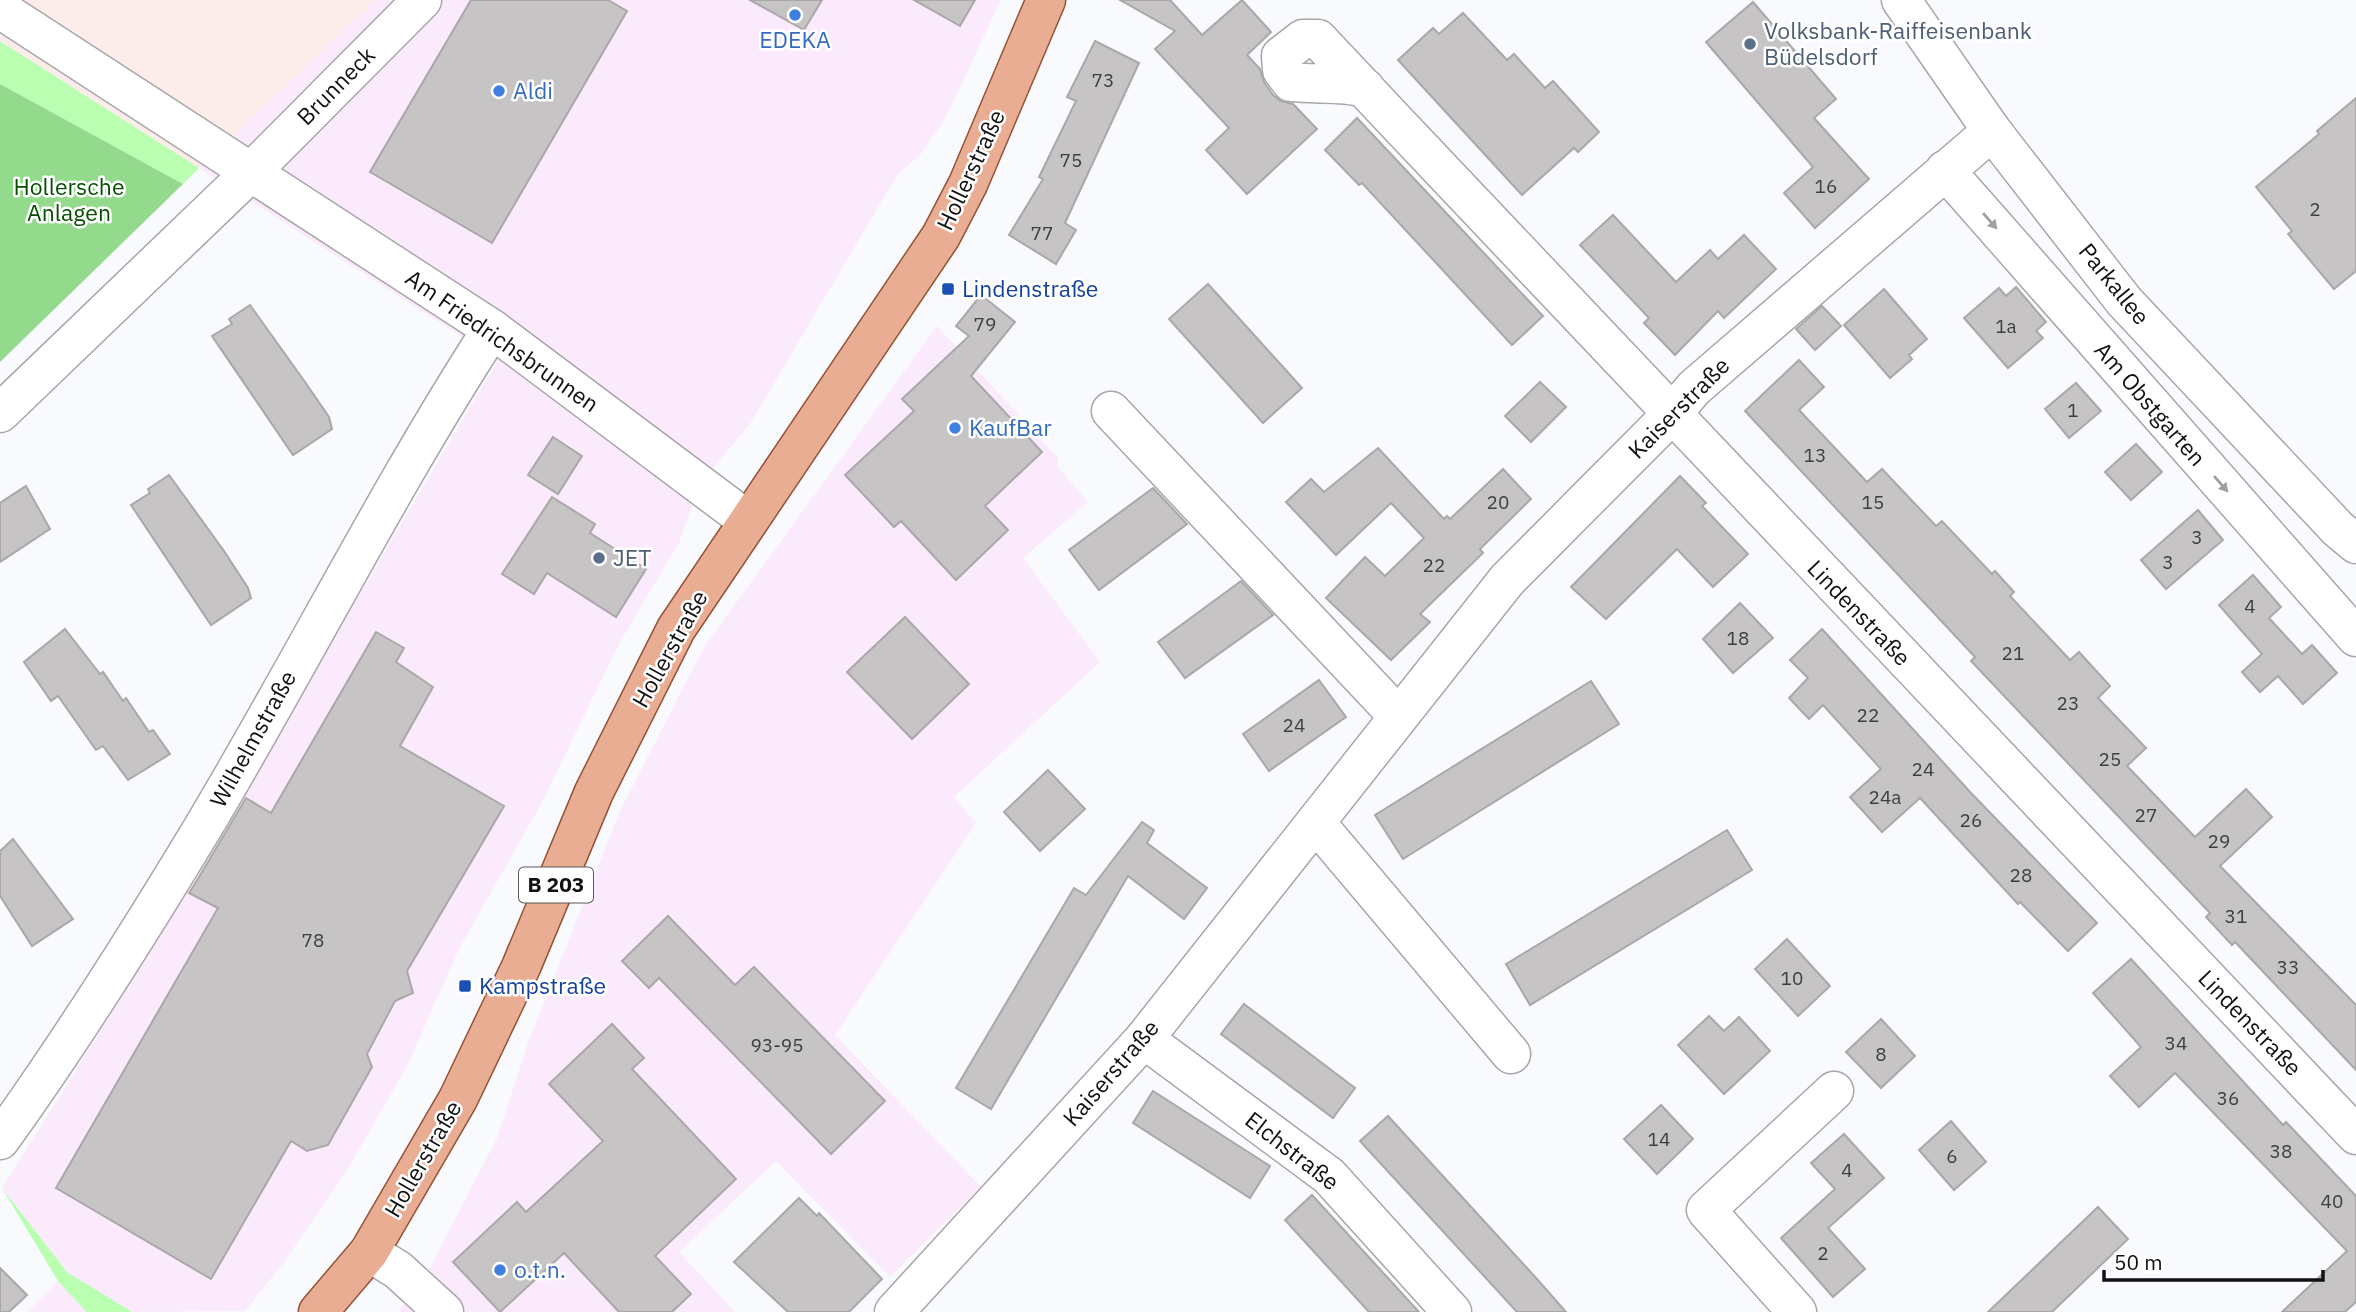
<svg xmlns="http://www.w3.org/2000/svg" width="2356" height="1312" viewBox="0 0 2356 1312" font-family="'IBM Plex Sans',sans-serif">
	<style>
		.commercial { fill: #fbeafc }
		.industrial { fill: #fcecea }
		.green { fill: #bafeb2 }
		.forest { fill: #94da8d }
		.building { fill: #c7c4c5; stroke: #aaa7a8; stroke-width: 2 }
		.lines { fill: none; stroke-linecap: round; stroke-linejoin: round }
		.minor-casing { stroke: #a7a7aa; stroke-width: 41 }
		.major-casing { stroke: #945337; stroke-width: 41 }
		.minor { stroke: #fff; stroke-width: 38 }
		.major { stroke: #e9ad93; stroke-width: 38 }
		.oneway { fill: #a0a0a0 }
		.shop-dot { fill: #3f7fe0; stroke: #fff; stroke-width: 2.5 }
		.service-dot { fill: #5c6f8a; stroke: #fff; stroke-width: 2.5 }
		.transit-dot { fill: #1a4fb4; stroke: #fff; stroke-width: 2.5 }
		.labels { text-anchor: middle; stroke-width: 5; stroke-linejoin: round; paint-order: stroke }
		.number-label { font-size: 19px; fill: #3e3e3f }
		.shield { fill: #fff; stroke: #585859; stroke-width: 2 }
		.shield-label { font-size: 21px; font-weight: bold; fill: #111112 }
		.service-label { font-size: 23px; fill: #4e5e75; stroke: #fff; text-anchor: start }
		.shop-label { font-size: 23px; fill: #366cbe; stroke: #fff; text-anchor: start }
		.street-label { font-size: 23px; fill: #111112; stroke: #fff }
		.park-label { font-size: 23px; fill: #055101; stroke: #fff }
		.transit-label { font-size: 23px; fill: #164399; stroke: #fff; text-anchor: start }
	</style>
	<rect width="100%" height="100%" fill="#f9fafd"/>
	<g class="commercial">
		<polygon points="376,0 1001,0 944,121 920,155 897,175 750,424 699,485 679,543 620,642 541,804 459,949 407,1066 350,1165 285,1261 245,1311 132,1312 67,1272 2,1188 110,1016 498,360 199,168"/>
		<polygon points="937,326 1058,458 1057,466 1088,502 1023,558 1100,662 954,797 976,823 835,1035 981,1187 890,1277 776,1161 679,1252 735,1312 398,1312 428,1272 497,1138 529,1040 620,811 704,647"/>
		<polygon points="58,1281 87,1312 27,1312"/>
	</g>
	<polygon class="industrial" points="0,0 376,0 199,168 0,41"/>
	<g class="green">
		<polygon points="0,41 199,168 183,184 0,84"/>
		<polygon points="2,1188 67,1272 132,1312 87,1312 58,1281"/>
	</g>
	<polygon class="forest" points="0,84 183,184 0,362"/>
	<g class="building">
		<polygon points="471,0 608,0 627,11 492,243 370,172"/>
		<polygon points="750,0 822,0 804,30"/>
		<polygon points="914,0 975,0 960,26"/>
		<polygon points="1120,0 1170,0 1202,35 1242,0 1271,32 1247,55 1260,69 1264,82 1273,95 1281,101 1293,104 1317,129 1247,194 1206,150 1229,128 1155,49 1175,31"/>
		<polygon points="1753,2 1836,99 1814,118 1869,179 1815,228 1784,193 1813,167 1706,42"/>
		<polygon points="1463,13 1507,60 1514,54 1545,88 1553,81 1599,132 1578,152 1574,148 1522,195 1398,60 1433,28 1439,34"/>
		<polygon points="1095,41 1139,63 1065,223 1076,230 1056,264 1009,235 1043,179 1039,177 1076,101 1067,97"/>
		<polygon points="2356,98 2356,271 2334,289 2288,234 2292,231 2256,187 2319,134 2317,131"/>
		<polygon points="1357,118 1543,316 1512,345 1362,183 1359,185 1325,150"/>
		<polygon points="1613,215 1676,282 1710,250 1718,259 1744,235 1776,269 1724,318 1718,311 1675,355 1644,323 1649,318 1580,245"/>
		<polygon points="1208,284 1302,388 1263,423 1169,319"/>
		<polygon points="2016,287 2046,322 2036,331 2043,338 2008,368 1964,318 1999,288 2006,296"/>
		<polygon points="1884,289 1927,339 1909,355 1912,359 1890,378 1844,325"/>
		<polygon points="981,295 1015,322 971,376 1042,452 985,506 1008,530 956,580 901,521 894,527 845,475 914,411 902,399 969,336 956,326"/>
		<polygon points="250,305 305,382 329,417 332,429 293,455 212,336 232,324 229,319"/>
		<polygon points="1822,306 1841,326 1815,350 1796,329"/>
		<polygon points="1799,360 1824,387 1799,410 1867,482 1882,469 1936,526 1942,521 1992,574 1995,571 2014,592 2010,596 2070,660 2079,652 2110,686 2098,698 2146,748 2127,766 2195,837 2246,789 2272,817 2220,866 2356,1005 2356,1070 2235,942 2232,945 2206,917 2210,913 1971,661 1975,657 1745,411"/>
		<polygon points="1540,382 1566,407 1531,442 1505,416"/>
		<polygon points="2076,383 2101,411 2069,438 2045,409"/>
		<polygon points="553,437 582,456 558,494 528,475"/>
		<polygon points="2136,444 2162,472 2131,500 2105,472"/>
		<polygon points="1378,448 1444,519 1447,516 1450,519 1503,469 1531,499 1480,549 1483,553 1420,614 1430,622 1391,660 1326,598 1365,557 1385,576 1424,538 1391,503 1336,555 1286,502 1311,479 1324,492"/>
		<polygon points="169,475 224,551 248,588 251,598 211,625 131,505 150,493 148,489"/>
		<polygon points="1680,476 1706,503 1702,506 1748,554 1713,587 1677,549 1606,619 1571,587"/>
		<polygon points="26,486 50,529 0,562 0,503"/>
		<polygon points="1153,488 1187,524 1099,590 1069,550"/>
		<polygon points="552,497 595,524 590,533 646,569 616,617 547,573 534,594 502,574"/>
		<polygon points="2198,510 2223,540 2166,589 2141,560"/>
		<polygon points="2253,575 2281,607 2269,618 2302,654 2312,645 2337,673 2303,704 2278,676 2260,692 2242,672 2262,654 2219,605"/>
		<polygon points="1241,581 1273,615 1185,678 1158,642"/>
		<polygon points="1740,603 1773,638 1733,673 1703,639"/>
		<polygon points="905,617 969,684 912,739 847,672"/>
		<polygon points="65,629 100,674 103,672 123,701 126,698 149,732 153,730 170,754 128,780 103,746 96,750 58,696 51,701 24,662"/>
		<polygon points="1822,629 1971,793 2097,923 2068,951 2020,902 2018,904 1920,798 1882,832 1850,797 1881,769 1823,705 1809,719 1789,698 1808,678 1790,660"/>
		<polygon points="376,632 404,648 396,662 433,687 400,746 504,806 407,971 413,993 395,1001 367,1054 372,1067 328,1145 307,1151 291,1141 211,1279 56,1188 218,908 189,893 196,882 246,798 271,813"/>
		<polygon points="1319,680 1346,717 1269,771 1243,734"/>
		<polygon points="1591,681 1619,724 1403,859 1375,815"/>
		<polygon points="1048,770 1085,809 1040,851 1004,812"/>
		<polygon points="1142,822 1154,830 1147,843 1207,888 1184,919 1128,876 991,1109 956,1088 1074,888 1086,895"/>
		<polygon points="1727,830 1752,870 1530,1005 1506,964"/>
		<polygon points="13,839 73,919 32,946 0,896 0,851"/>
		<polygon points="668,916 735,985 754,967 885,1101 831,1154 659,978 649,988 622,961"/>
		<polygon points="1787,939 1830,986 1798,1016 1755,969"/>
		<polygon points="2131,959 2283,1125 2286,1122 2356,1196 2356,1302 2345,1312 2282,1312 2347,1251 2175,1073 2139,1107 2110,1076 2141,1047 2093,993"/>
		<polygon points="1244,1004 1355,1088 1333,1118 1221,1034"/>
		<polygon points="1709,1016 1724,1031 1739,1017 1770,1051 1724,1094 1678,1045"/>
		<polygon points="1881,1019 1915,1056 1881,1088 1846,1052"/>
		<polygon points="612,1024 644,1058 632,1069 736,1179 655,1256 691,1294 672,1312 619,1312 564,1253 500,1312 453,1262 517,1202 526,1212 603,1141 549,1084"/>
		<polygon points="1153,1091 1270,1166 1250,1198 1133,1123"/>
		<polygon points="1661,1105 1693,1139 1657,1174 1624,1139"/>
		<polygon points="1388,1116 1537,1279 1566,1312 1517,1312 1360,1141"/>
		<polygon points="1951,1121 1986,1162 1954,1190 1919,1150"/>
		<polygon points="1844,1134 1884,1178 1828,1228 1865,1269 1833,1297 1781,1238 1835,1189 1811,1163"/>
		<polygon points="1312,1195 1419,1312 1369,1312 1285,1220"/>
		<polygon points="799,1198 817,1216 819,1213 882,1279 849,1312 788,1312 734,1262"/>
		<polygon points="2098,1207 2128,1239 2052,1312 1988,1312"/>
		<polygon points="0,1268 27,1295 9,1312 0,1312"/>
	</g>
	<g class="lines">
		<defs>
			<g id="minor">
				<polyline points="1901,0 1992,131 2124,301 2338,529 2356,544"/>
				<polyline points="0,9 492,329 747,520"/>
				<path d="M1365,88C1342,81 1316,85 1291,82L1282,70L1281,56L1303,39H1318L1398,124L2356,1135"/>
				<polyline points="1945,170 2356,637"/>
				<polyline points="1111,411 1398,716"/>
				<polyline points="0,413 250,173 422,0"/>
				<polyline points="1316,823 1511,1054"/>
				<polyline points="1144,1039 1329,1176 1452,1312"/>
				<path d="M0,1140C72,1040 138,935 202,829C301,664 387,491 492,329"/>
				<polyline points="369,1252 398,1270 444,1312"/>
				<polyline points="894,1312 1144,1039 1507,580 1671,415 1694,388 1992,131"/>
				<polyline points="1797,1312 1706,1210 1834,1091"/>
			</g>
			<polyline id="major" points="318,1312 369,1252 458,1099 521,967 594,792 676,629 941,236 968,184 1046,0"/>
		</defs>
		<use href="#minor" class="minor-casing"/>
		<use href="#major" class="major-casing"/>
		<use href="#minor" class="minor"/>
		<use href="#major" class="major"/>
	</g>
	<defs><path id="oneway-solid" d="M-6-.8H1V-3.2L6.5 0L1 3.2V.8H-6Z" transform="scale(1.75)"/></defs>
	<g class="oneway">
		<use href="#oneway-solid" transform="translate(1990 221) rotate(49)"/>
		<use href="#oneway-solid" transform="translate(2221 484) rotate(49)"/>
	</g>
	<g class="shop-dot">
		<circle cx="795" cy="15" r="7"/>
		<circle cx="499" cy="91" r="7"/>
		<circle cx="955" cy="428" r="7"/>
		<circle cx="500" cy="1270" r="7"/>
	</g>
	<g class="service-dot">
		<circle cx="1750" cy="44" r="7"/>
		<circle cx="599" cy="558" r="7"/>
	</g>
	<g class="transit-dot">
		<rect x="941" y="282" width="14" height="14" rx="3.5"/>
		<rect x="458" y="979" width="14" height="14" rx="3.5"/>
	</g>
	<g class="labels">
		<g class="number-label">
			<text x="1103" y="87">73</text>
			<text x="1071" y="167">75</text>
			<text x="1826" y="193">16</text>
			<text x="2315" y="216">2</text>
			<text x="1042" y="240">77</text>
			<text x="985" y="331">79</text>
			<text x="2006" y="333">1a</text>
			<text x="2073" y="417">1</text>
			<text x="1815" y="462">13</text>
			<text x="1498" y="509">20</text>
			<text x="1873" y="509">15</text>
			<text x="2197" y="544">3</text>
			<text x="2168" y="569">3</text>
			<text x="1434" y="572">22</text>
			<text x="2250" y="613">4</text>
			<text x="1738" y="645">18</text>
			<text x="2013" y="660">21</text>
			<text x="2068" y="710">23</text>
			<text x="1868" y="722">22</text>
			<text x="1294" y="732">24</text>
			<text x="2110" y="766">25</text>
			<text x="1923" y="776">24</text>
			<text x="1885" y="804">24a</text>
			<text x="2146" y="822">27</text>
			<text x="1971" y="827">26</text>
			<text x="2219" y="848">29</text>
			<text x="2021" y="882">28</text>
			<text x="2236" y="923">31</text>
			<text x="313" y="947">78</text>
			<text x="2288" y="974">33</text>
			<text x="1792" y="985">10</text>
			<text x="2176" y="1050">34</text>
			<text x="777" y="1052">93-95</text>
			<text x="1881" y="1061">8</text>
			<text x="2228" y="1105">36</text>
			<text x="1659" y="1146">14</text>
			<text x="2281" y="1158">38</text>
			<text x="1952" y="1163">6</text>
			<text x="1847" y="1177">4</text>
			<text x="2332" y="1208">40</text>
			<text x="1823" y="1260">2</text>
		</g>
		<rect class="shield" x="519" y="867.5" width="74" height="35" rx="5"/>
		<g class="shield-label">
			<text x="556" y="892">B 203</text>
		</g>
		<g class="service-label">
			<text x="1764" y="39">Volksbank-Raiffeisenbank<tspan x="1764" dy="26">Büdelsdorf</tspan></text>
			<text x="613" y="566">JET</text>
		</g>
		<g class="shop-label">
			<text x="795" y="48" text-anchor="middle">EDEKA</text>
			<text x="513" y="99">Aldi</text>
			<text x="969" y="436">KaufBar</text>
			<text x="514" y="1278">o.t.n.</text>
		</g>
		<g class="street-label">
			<text transform="translate(336 86) rotate(-45)" y="8">Brunneck</text>
			<text transform="translate(971 170) rotate(-65)" y="8">Hollerstraße</text>
			<text transform="translate(2114 284) rotate(51)" y="8">Parkallee</text>
			<text transform="translate(502 341) rotate(35)" y="8">Am Friedrichsbrunnen</text>
			<text transform="translate(2150 404) rotate(49)" y="8">Am Obstgarten</text>
			<text transform="translate(1679 408) rotate(-45)" y="8">Kaiserstraße</text>
			<text transform="translate(1859 613) rotate(46)" y="8">Lindenstraße</text>
			<text transform="translate(670 649) rotate(-61)" y="8">Hollerstraße</text>
			<text transform="translate(253 739) rotate(-61)" y="8">Wilhelmstraße</text>
			<text transform="translate(2250 1023) rotate(46)" y="8">Lindenstraße</text>
			<text transform="translate(1111 1073) rotate(-49)" y="8">Kaiserstraße</text>
			<text transform="translate(1292 1151) rotate(38)" y="8">Elchstraße</text>
			<text transform="translate(423 1159) rotate(-60)" y="8">Hollerstraße</text>
		</g>
		<g class="park-label">
			<text x="69" y="195">Hollersche<tspan x="69" dy="26">Anlagen</tspan></text>
		</g>
		<g class="transit-label">
			<text x="962" y="297">Lindenstraße</text>
			<text x="479" y="994">Kampstraße</text>
		</g>
	</g>
	<path d="M2104 1270v10h219v-10" fill="none" stroke="#111112" stroke-width="3.5"/>
	<text x="2114" y="1270" font-size="21" fill="#111112" stroke="#ffffff" stroke-width="5" paint-order="stroke">50 m</text>
</svg>
